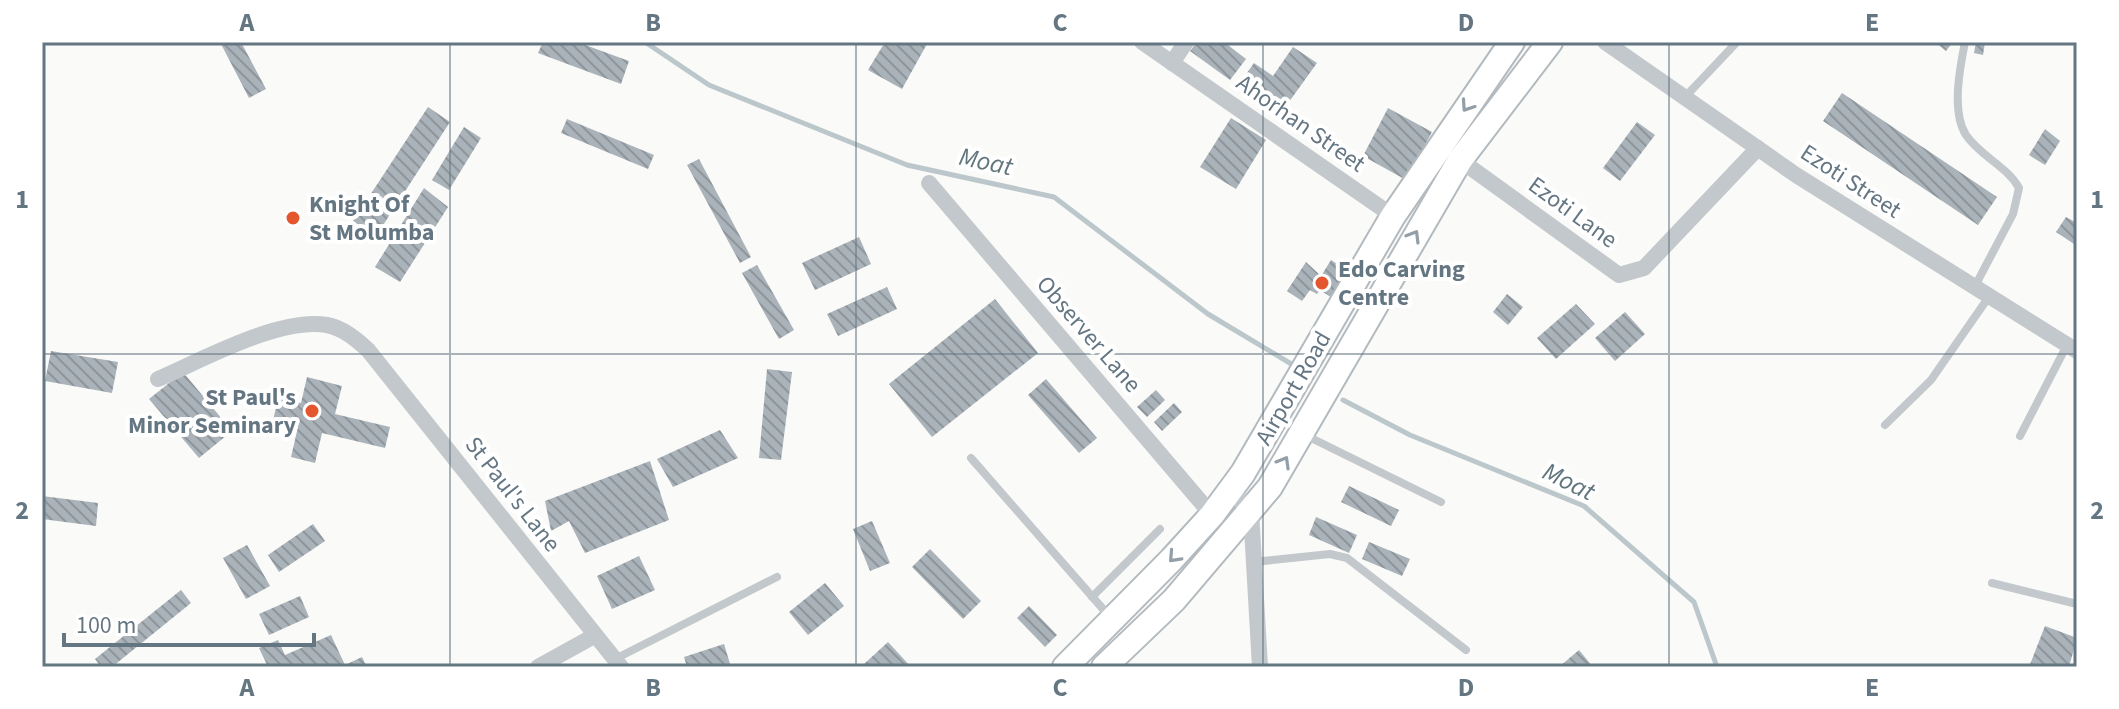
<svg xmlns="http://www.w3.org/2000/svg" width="2119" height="709" viewBox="0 0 2119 709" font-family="'Source Sans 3',sans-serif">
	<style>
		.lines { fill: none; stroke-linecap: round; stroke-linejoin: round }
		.stream { stroke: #bbc7cb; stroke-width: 5 }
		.building { fill: url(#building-back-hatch) }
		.secondary-casing { stroke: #b3babf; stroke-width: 28 }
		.lane { stroke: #c3c8cc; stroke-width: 8 }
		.street { stroke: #c3c8cc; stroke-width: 16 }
		.secondary { stroke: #fff; stroke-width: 24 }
		.oneway { stroke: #939fa8 }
		.grid { fill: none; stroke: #657683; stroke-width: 2; stroke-opacity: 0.55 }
		.poi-dot { fill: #e4572e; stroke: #fff; stroke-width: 3 }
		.labels { text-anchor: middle; stroke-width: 8; stroke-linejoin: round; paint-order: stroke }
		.street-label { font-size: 24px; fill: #657683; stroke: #fff }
		.poi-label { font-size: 24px; font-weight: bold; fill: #657683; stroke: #fff; text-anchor: start }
		.water-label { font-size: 26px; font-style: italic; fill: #60757c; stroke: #fff }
		.neatline { fill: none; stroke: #657683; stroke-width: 3 }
		.grid-label { font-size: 26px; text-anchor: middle; font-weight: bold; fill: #657683 }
	</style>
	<defs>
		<pattern id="building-back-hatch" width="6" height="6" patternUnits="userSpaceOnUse" patternTransform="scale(2)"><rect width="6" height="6" fill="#aab3b9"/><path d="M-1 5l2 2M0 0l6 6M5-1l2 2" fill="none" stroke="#8e969c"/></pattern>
	</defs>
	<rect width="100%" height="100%" fill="#fafaf8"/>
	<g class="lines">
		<g class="stream">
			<polyline points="645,42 709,85 907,165 1054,197 1208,314 1293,365"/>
			<polyline points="1343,400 1410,435 1584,506 1694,602 1717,667"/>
		</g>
	</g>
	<g class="building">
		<polygon points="220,42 241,42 266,89 249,98"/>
		<polygon points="543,42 577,42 629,61 621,84 538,53"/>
		<polygon points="885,42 927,44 902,89 868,70"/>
		<polygon points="1197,42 1224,42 1246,59 1230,80 1190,51"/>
		<polygon points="1935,42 1953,42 1946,51"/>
		<polygon points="1976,42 1985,42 1983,55 1974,53"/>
		<polygon points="1293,47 1317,63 1281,113 1239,84 1254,63 1273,76"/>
		<polygon points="1842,93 1997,197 1978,225 1823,121"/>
		<polygon points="428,107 450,122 376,236 353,221"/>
		<polygon points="1388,108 1432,132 1406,180 1363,156"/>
		<polygon points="1231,118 1266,140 1236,189 1200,167"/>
		<polygon points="567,119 654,155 648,169 561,133"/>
		<polygon points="1637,122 1655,135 1620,181 1603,168"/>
		<polygon points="464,127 481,138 449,190 432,180"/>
		<polygon points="2045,129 2060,141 2045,165 2029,155"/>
		<polygon points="699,159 751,257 740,263 687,165"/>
		<polygon points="424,188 448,207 400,282 375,267"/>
		<polygon points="2066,217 2077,223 2077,246 2056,232"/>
		<polygon points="859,237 871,264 815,290 802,263"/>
		<polygon points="1331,260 1357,277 1340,303 1320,290 1317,294 1310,290 1302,301 1287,291 1306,262 1321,276"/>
		<polygon points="757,265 794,330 779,339 742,273"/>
		<polygon points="887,287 897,309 838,336 827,314"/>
		<polygon points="1507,294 1523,307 1508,325 1493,312"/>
		<polygon points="995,299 1038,353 932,437 889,384"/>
		<polygon points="1576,304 1595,324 1556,359 1537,338"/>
		<polygon points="1625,312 1645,334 1615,361 1595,338"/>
		<polygon points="51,351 118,362 112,393 45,381"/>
		<polygon points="767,369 792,372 781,460 759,458"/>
		<polygon points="183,372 232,431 199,458 149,399"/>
		<polygon points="307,377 342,386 335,414 390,427 385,448 322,433 315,463 291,457 298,427 273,421 278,398 301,403"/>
		<polygon points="1046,379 1097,438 1079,453 1028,395"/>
		<polygon points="1156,390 1165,400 1147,417 1137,407"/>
		<polygon points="1174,403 1182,412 1162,431 1154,422"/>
		<polygon points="720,430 738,458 673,487 657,459"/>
		<polygon points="650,461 669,520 585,553 569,521 551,531 545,501"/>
		<polygon points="1349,486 1399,510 1391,526 1341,502"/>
		<polygon points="42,496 98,503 96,526 42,519"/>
		<polygon points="1316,517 1357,535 1349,553 1309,535"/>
		<polygon points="872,521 890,563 870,571 853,529"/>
		<polygon points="313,524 325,541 279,572 268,555"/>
		<polygon points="1369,542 1410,559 1402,576 1362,559"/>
		<polygon points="247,545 270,586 246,599 223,558"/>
		<polygon points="930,549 981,601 963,619 912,567"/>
		<polygon points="639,556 655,590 612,609 597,576"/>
		<polygon points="825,583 844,606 808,635 789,612"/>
		<polygon points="181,590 191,603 112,667 101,667 95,659"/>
		<polygon points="300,596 309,617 269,635 259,614"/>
		<polygon points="1029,606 1057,635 1045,647 1017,618"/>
		<polygon points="2045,626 2077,638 2069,667 2029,667"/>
		<polygon points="331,635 345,665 362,657 367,667 268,667 259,648 278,640 285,655"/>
		<polygon points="888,642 911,667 867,667 864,664"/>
		<polygon points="724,644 731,667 687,667 684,657"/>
		<polygon points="1579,650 1593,667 1559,667"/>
	</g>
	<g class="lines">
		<defs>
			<g id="secondary">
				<polyline points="1065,667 1172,559 1212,515 1243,473 1393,216 1512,42"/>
				<polyline points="1104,667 1174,600 1270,487 1460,160 1550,42"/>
			</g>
		</defs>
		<use href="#secondary" class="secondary-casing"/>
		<g class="lane">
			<path d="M1965,42C1960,67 1951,112 1966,135C1980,156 2007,166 2019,188L2013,214L1974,288"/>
			<polyline points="1685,97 1737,42"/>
			<polyline points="1885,425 1931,380 1988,298"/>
			<polyline points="1305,435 1441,502"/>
			<polyline points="2020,436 2067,345"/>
			<polyline points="971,458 1110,617"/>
			<polyline points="1254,562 1330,554 1347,558 1466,650"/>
			<polyline points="1992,583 2077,604"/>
			<polyline points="1092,597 1160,529"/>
			<polyline points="615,659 777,577"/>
		</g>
		<g class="street">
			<polyline points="1142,42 1393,216"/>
			<polyline points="1605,42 1796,175 2077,351"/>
			<polyline points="1172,63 1186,42"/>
			<polyline points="1460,160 1619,275 1644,268 1758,148"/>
			<polyline points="929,183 1212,515"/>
			<path d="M158,379C202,360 279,317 327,325C343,328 356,339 368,350L621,667"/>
			<polyline points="1230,490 1251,511 1260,667"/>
			<polyline points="538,667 594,636"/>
		</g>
		<use href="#secondary" class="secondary"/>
	</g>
	<defs><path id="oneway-chevron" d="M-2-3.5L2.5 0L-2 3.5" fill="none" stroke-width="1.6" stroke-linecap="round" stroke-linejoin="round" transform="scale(2)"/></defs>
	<g class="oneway">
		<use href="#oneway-chevron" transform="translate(1467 106) rotate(124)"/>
		<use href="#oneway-chevron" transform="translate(1414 236) rotate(-59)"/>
		<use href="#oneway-chevron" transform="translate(1284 462) rotate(-60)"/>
		<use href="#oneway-chevron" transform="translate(1174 557) rotate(133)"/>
	</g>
	<path class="grid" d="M450,42V667M856,42V667M1263,42V667M1669,42V667M42,354H2077"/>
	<g class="poi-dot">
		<circle cx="293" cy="218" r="8"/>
		<circle cx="1322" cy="283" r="8"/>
		<circle cx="312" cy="411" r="8"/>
	</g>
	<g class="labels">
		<g class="street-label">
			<text transform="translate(1301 123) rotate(35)" y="8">Ahorhan Street</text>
			<text transform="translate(1851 181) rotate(33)" y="8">Ezoti Street</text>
			<text transform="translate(1573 212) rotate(36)" y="8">Ezoti Lane</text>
			<text transform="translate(1089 334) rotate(49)" y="8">Observer Lane</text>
			<text transform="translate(1293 388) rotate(-60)" y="8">Airport Road</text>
			<text transform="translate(513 494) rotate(52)" y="8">St Paul's Lane</text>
		</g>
		<g class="poi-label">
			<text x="309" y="212">Knight Of<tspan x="309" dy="28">St Molumba</tspan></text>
			<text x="1338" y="277">Edo Carving<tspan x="1338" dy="28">Centre</tspan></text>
			<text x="296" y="405" text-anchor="end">St Paul's<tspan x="296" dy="28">Minor Seminary</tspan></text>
		</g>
		<g class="water-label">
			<text transform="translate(986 161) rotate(12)" y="9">Moat</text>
			<text transform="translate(1569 481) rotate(26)" y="9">Moat</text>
		</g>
	</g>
	<rect width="2119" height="709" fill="none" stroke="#ffffff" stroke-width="88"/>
	<path d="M64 633v12h250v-12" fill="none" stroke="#657683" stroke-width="4"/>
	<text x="76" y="633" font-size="24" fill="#657683" stroke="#ffffff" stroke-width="6" paint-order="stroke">100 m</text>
	<rect x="44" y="44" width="2031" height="621" class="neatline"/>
	<g class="grid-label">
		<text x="247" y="31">A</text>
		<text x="653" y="31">B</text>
		<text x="1060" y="31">C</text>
		<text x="1466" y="31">D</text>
		<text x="1872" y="31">E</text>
		<text x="22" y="208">1</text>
		<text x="2097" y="208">1</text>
		<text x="22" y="519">2</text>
		<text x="2097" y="519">2</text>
		<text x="247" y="696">A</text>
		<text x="653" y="696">B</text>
		<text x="1060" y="696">C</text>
		<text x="1466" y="696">D</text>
		<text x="1872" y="696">E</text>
	</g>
</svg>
